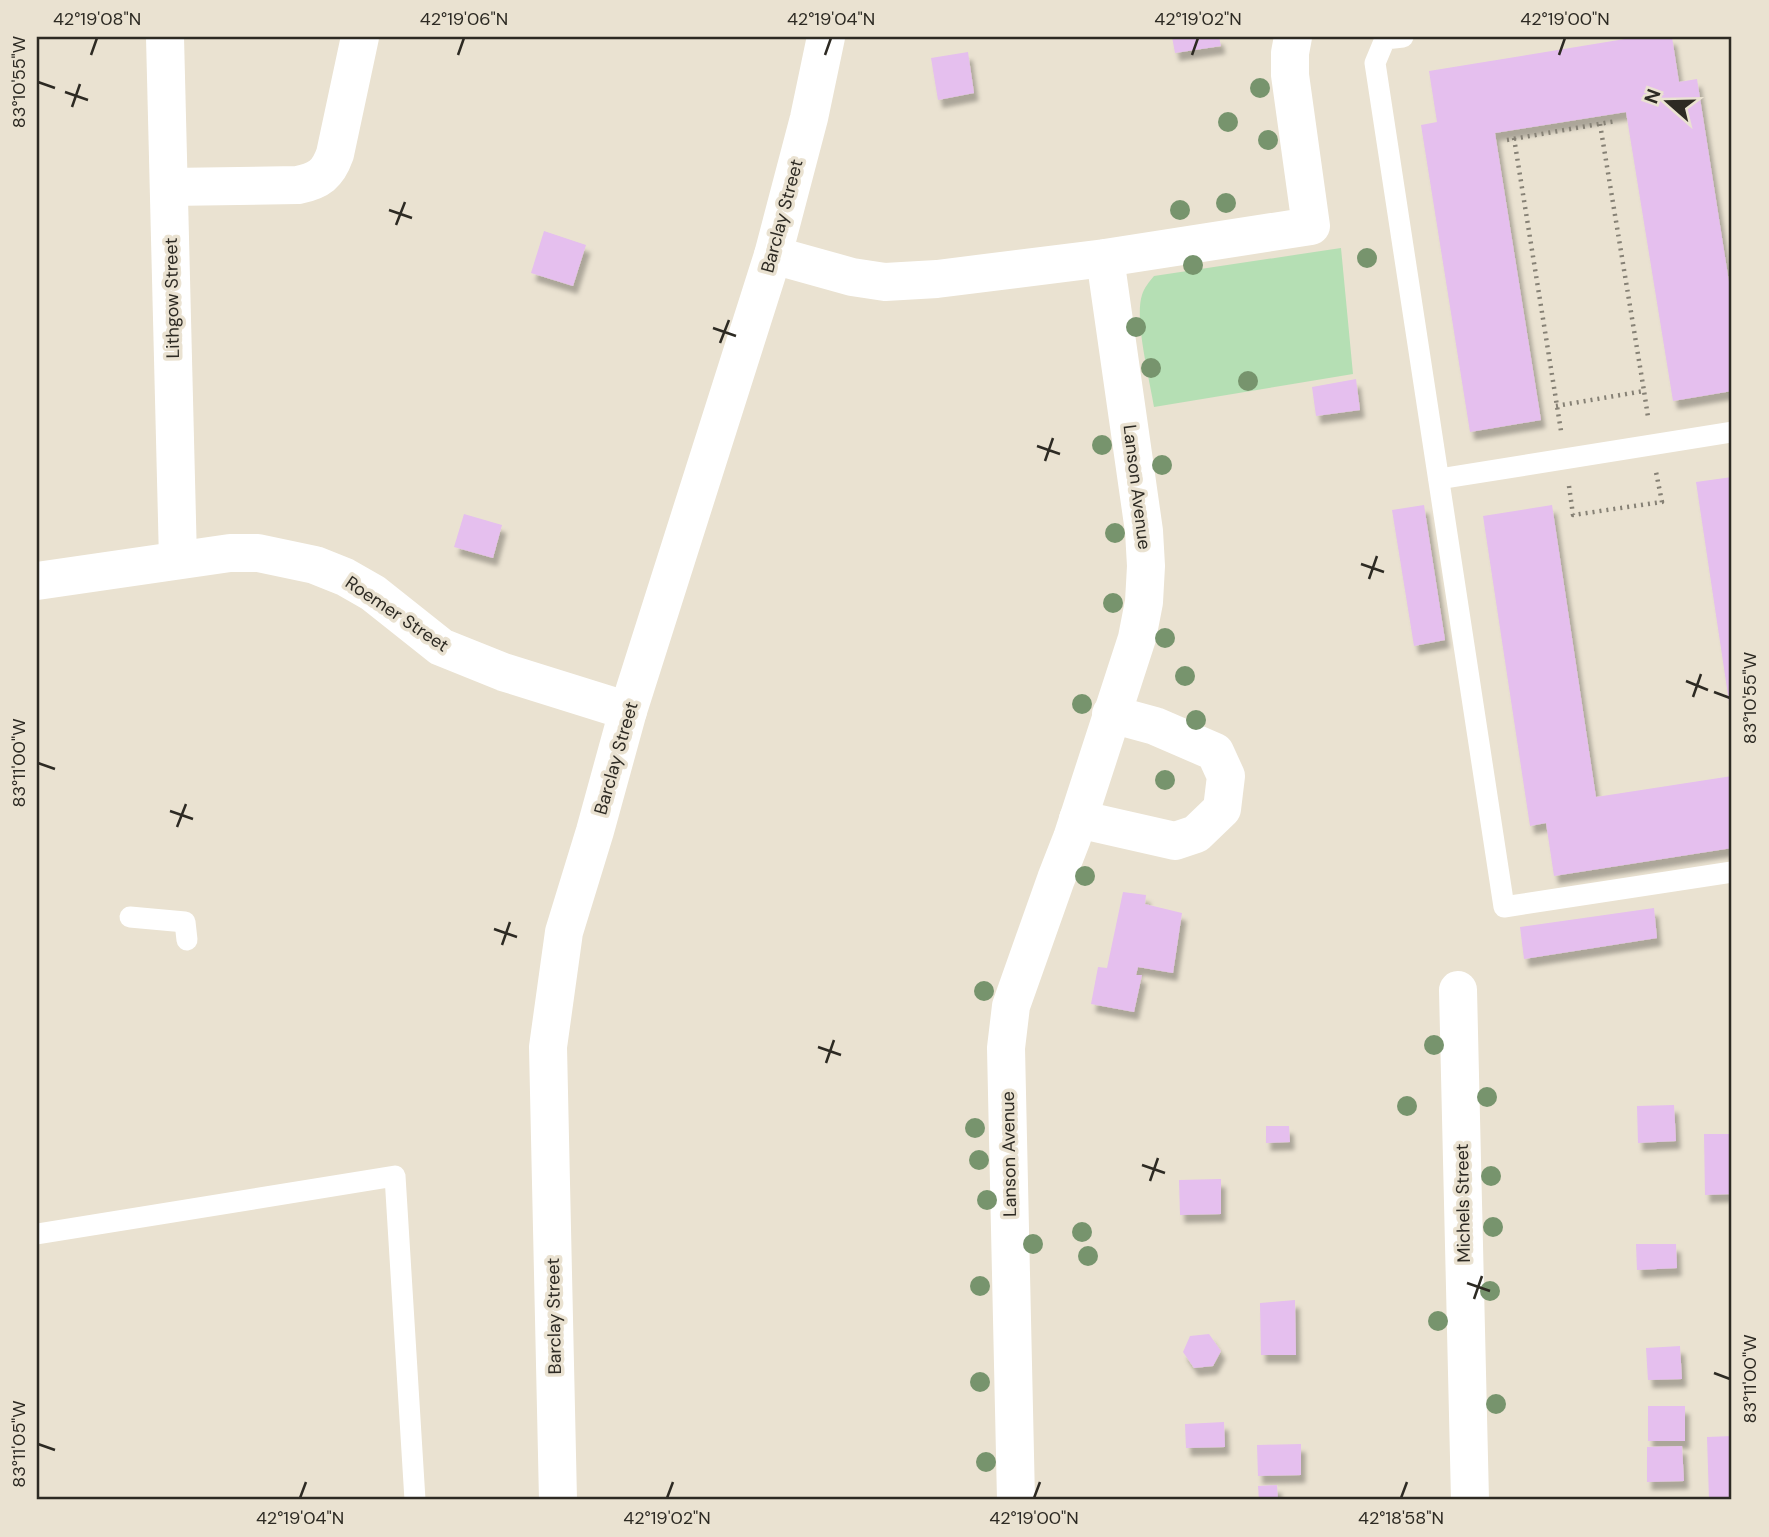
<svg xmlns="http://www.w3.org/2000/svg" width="1769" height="1537" viewBox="0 0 1769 1537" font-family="'DM Sans',sans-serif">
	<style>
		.grass { fill: #b5dfb4 }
		.building { fill: #e5bfee; filter: url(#shadow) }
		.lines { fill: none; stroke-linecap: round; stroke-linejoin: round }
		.path { stroke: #868175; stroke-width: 4.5; stroke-dasharray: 2 5; stroke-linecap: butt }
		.service { stroke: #fff; stroke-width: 21 }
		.minor { stroke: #fff; stroke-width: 38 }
		.tree { fill: #77946d }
		.ticks { fill: none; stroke: #2d2a23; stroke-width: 2.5 }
		.labels { text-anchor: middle; stroke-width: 7; stroke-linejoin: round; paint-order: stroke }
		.street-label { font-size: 18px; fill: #2d2a23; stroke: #eae2d1 }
		.neatline { fill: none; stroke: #2d2a23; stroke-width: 2.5 }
		.ticks-label { font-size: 18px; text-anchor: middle; fill: #2d2a23 }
	</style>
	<defs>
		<filter id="shadow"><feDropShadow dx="4.5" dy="8" stdDeviation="2" flood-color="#0004"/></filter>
	</defs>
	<rect width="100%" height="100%" fill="#eae2d1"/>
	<path class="grass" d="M1341,248L1353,374L1154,407C1150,381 1134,319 1142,295C1144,288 1149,282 1154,276Z"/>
	<g class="building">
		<polygon points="1172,37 1219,37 1221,46 1175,53"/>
		<polygon points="1637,37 1672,37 1679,82 1697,79 1732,301 1732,391 1673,401 1626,112 1495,133 1541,420 1470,432 1421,125 1437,122 1429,71"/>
		<polygon points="968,52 974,93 938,100 931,58"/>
		<polygon points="544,231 586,245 573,286 531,273"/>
		<polygon points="1356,379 1360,410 1316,416 1312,387"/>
		<polygon points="1732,477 1732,714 1731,715 1696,482"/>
		<polygon points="1424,505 1445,640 1414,646 1392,510"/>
		<polygon points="1552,505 1596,797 1732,776 1732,848 1554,876 1546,823 1530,826 1483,516"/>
		<polygon points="464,514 502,525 493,558 454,547"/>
		<polygon points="1123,892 1146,895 1145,904 1182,913 1173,973 1138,967 1136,975 1142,975 1134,1012 1091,1004 1098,967 1107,968"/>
		<polygon points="1654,908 1657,938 1524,959 1520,927"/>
		<polygon points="1674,1105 1676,1141 1638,1143 1637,1106"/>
		<polygon points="1266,1126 1289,1126 1290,1142 1266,1143"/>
		<polygon points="1704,1134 1732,1134 1732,1194 1705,1195"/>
		<polygon points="1221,1179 1221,1214 1180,1215 1179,1180"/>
		<polygon points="1636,1244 1676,1244 1677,1268 1637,1270"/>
		<polygon points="1295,1300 1296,1355 1261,1355 1260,1303"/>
		<polygon points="1209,1334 1221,1351 1213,1366 1194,1368 1183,1352 1190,1336"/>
		<polygon points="1680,1346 1682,1379 1648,1380 1646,1348"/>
		<rect x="1648" y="1406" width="37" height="35"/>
		<polygon points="1224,1422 1225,1447 1186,1448 1185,1424"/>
		<polygon points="1732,1436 1732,1498 1709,1499 1707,1437"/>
		<polygon points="1301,1444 1301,1475 1258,1476 1257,1445"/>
		<polygon points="1682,1446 1684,1481 1647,1482 1647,1447"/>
		<polygon points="1277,1485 1278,1500 1259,1500 1258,1486"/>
	</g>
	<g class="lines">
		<g class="path">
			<polyline points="1600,124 1644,391"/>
			<polyline points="1514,138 1561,431"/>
			<polyline points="1507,140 1616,121"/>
			<polyline points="1556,406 1644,391 1648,417"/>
			<polyline points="1569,486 1573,515 1662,502 1656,472"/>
		</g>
		<g class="service">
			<polyline points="1403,37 1385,39 1375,63 1504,907 1732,872"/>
			<polyline points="1439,479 1732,432"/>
			<polyline points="130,917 185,922 187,940"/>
			<polyline points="37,1234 395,1176 415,1500"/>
		</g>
		<g class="minor">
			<polyline points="165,37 178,560"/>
			<path d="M169,187L298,185C319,181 328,174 335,154L360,37"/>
			<polyline points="773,255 852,277 885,282 937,279 1105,258 1311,226 1290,75 1290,53 1293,37"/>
			<polyline points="37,581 230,553 258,553 315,565 345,577 373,593 441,647 503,672 628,711"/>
			<polyline points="1078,819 1175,841 1196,834 1222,809 1226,776 1215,752 1155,726 1111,714"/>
			<polyline points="1458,990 1470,1500"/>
			<polyline points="558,1500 548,1047 564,932 595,831 628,711 773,255 809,118 826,37"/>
			<polyline points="1016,1500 1006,1048 1011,1006 1056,879 1072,838 1137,638 1144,602 1146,566 1144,531 1105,258"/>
		</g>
	</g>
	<g class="tree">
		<circle cx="1260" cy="88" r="10"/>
		<circle cx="1228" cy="122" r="10"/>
		<circle cx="1268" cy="140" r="10"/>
		<circle cx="1226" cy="203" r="10"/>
		<circle cx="1180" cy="210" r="10"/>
		<circle cx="1367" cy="258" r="10"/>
		<circle cx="1193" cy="265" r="10"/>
		<circle cx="1136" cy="327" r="10"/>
		<circle cx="1151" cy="368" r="10"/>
		<circle cx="1248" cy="381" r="10"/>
		<circle cx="1102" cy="445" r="10"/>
		<circle cx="1162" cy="465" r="10"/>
		<circle cx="1115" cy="533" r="10"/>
		<circle cx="1113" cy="603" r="10"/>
		<circle cx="1165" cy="638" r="10"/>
		<circle cx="1185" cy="676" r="10"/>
		<circle cx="1082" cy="704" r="10"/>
		<circle cx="1196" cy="720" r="10"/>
		<circle cx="1165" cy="780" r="10"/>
		<circle cx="1085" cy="876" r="10"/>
		<circle cx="984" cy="991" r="10"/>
		<circle cx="1434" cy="1045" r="10"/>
		<circle cx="1487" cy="1097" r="10"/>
		<circle cx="1407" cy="1106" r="10"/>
		<circle cx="975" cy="1128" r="10"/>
		<circle cx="979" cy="1160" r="10"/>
		<circle cx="1491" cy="1176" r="10"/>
		<circle cx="987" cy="1200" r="10"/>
		<circle cx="1493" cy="1227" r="10"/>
		<circle cx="1082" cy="1232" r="10"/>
		<circle cx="1033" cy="1244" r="10"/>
		<circle cx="1088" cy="1256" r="10"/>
		<circle cx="980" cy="1286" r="10"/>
		<circle cx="1490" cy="1291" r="10"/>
		<circle cx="1438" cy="1321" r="10"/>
		<circle cx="980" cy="1382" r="10"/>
		<circle cx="1496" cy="1404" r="10"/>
		<circle cx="986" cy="1462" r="10"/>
	</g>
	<path class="ticks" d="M91,55L97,38M458,55L464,38M825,55L831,38M1192,55L1198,38M1559,55L1565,38M38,82L55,88M65,92L88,100M72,107L80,84M389,210L412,218M396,225L405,202M713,328L736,336M720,343L729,320M1037,446L1060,454M1045,461L1053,438M1361,564L1384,572M1369,579L1377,556M1686,681L1708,690M1714,692L1730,698M1693,697L1701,674M38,763L55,769M170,811L193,819M177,827L186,804M494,929L517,937M502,945L510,922M818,1047L841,1055M826,1063L834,1040M1142,1165L1165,1173M1150,1181L1158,1158M1467,1283L1490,1291M1474,1299L1482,1276M1714,1373L1730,1379M38,1444L55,1450M300,1498L306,1482M667,1498L673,1482M1034,1498L1040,1482M1401,1498L1407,1482"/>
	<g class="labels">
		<g class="street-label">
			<text transform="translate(782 216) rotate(-75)" y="6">Barclay Street</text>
			<text transform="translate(172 298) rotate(-91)" y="6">Lithgow Street</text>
			<text transform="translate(1137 487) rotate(83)" y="6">Lanson Avenue</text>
			<text transform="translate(397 614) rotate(34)" y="6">Roemer Street</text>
			<text transform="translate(616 758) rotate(-74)" y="6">Barclay Street</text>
			<text transform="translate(1009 1154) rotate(-91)" y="6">Lanson Avenue</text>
			<text transform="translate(1463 1203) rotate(-91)" y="6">Michels Street</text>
			<text transform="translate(554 1316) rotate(-91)" y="6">Barclay Street</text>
		</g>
	</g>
	<rect width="1769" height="1537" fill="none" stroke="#eae2d1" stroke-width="77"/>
	<g transform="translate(1668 102) rotate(290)" stroke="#eae2d1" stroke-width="5" paint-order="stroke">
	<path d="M0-5L12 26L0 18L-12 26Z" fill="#2d2a23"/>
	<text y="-10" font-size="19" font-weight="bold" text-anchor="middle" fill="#2d2a23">N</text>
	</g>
	<rect x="38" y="38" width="1692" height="1460" class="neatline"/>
	<g class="ticks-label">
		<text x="97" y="25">42°19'08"N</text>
		<text x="464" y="25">42°19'06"N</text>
		<text x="831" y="25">42°19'04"N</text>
		<text x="1198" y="25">42°19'02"N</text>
		<text x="1565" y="25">42°19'00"N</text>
		<text transform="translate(19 82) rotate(-90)" y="6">83°10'55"W</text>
		<text transform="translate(1750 698) rotate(-90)" y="6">83°10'55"W</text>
		<text transform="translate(19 763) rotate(-90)" y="6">83°11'00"W</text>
		<text transform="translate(1750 1379) rotate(-90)" y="6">83°11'00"W</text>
		<text transform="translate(19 1444) rotate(-90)" y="6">83°11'05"W</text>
		<text x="300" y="1524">42°19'04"N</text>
		<text x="667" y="1524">42°19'02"N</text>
		<text x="1034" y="1524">42°19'00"N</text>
		<text x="1401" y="1524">42°18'58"N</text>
	</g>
</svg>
